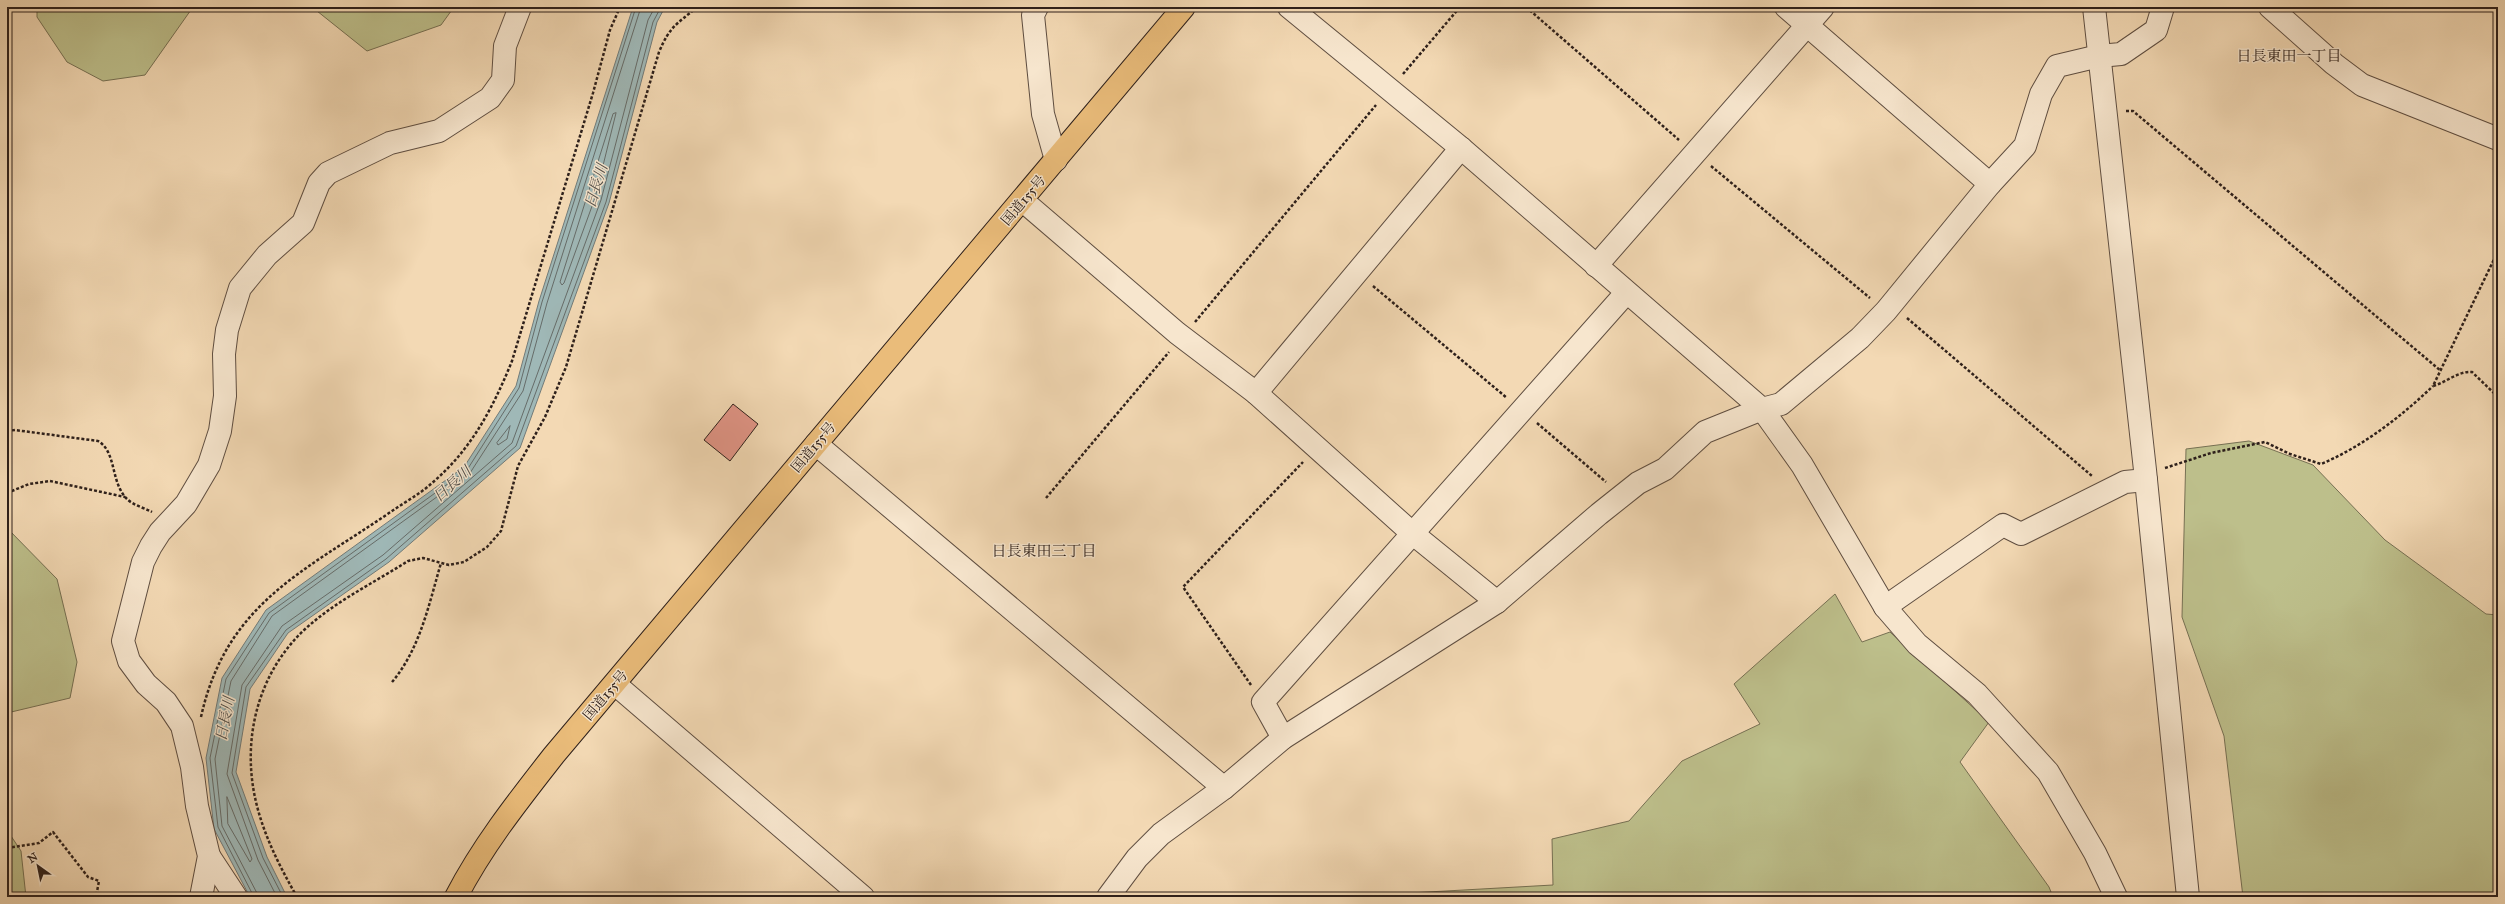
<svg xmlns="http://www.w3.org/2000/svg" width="2505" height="904" viewBox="0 0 2505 904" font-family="'IM FELL Great Primer','Noto Serif JP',serif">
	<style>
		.green { fill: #bdbf8b; stroke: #767053 }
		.water { fill: #9fb8b7; stroke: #727b79 }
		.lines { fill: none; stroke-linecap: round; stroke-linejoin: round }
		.shore { stroke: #666c69; stroke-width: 1 }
		.building { fill: #e29587; stroke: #2e201b }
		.minor-casing { stroke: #5f4e41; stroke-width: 24 }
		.highway-casing { stroke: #2e201b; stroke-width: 24 }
		.path { stroke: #2e201b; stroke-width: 2.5; stroke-dasharray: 3 2; stroke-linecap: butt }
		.minor { stroke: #f7e6ce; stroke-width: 22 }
		.highway { stroke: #eabc7a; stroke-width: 22 }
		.labels { text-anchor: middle; stroke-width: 3; stroke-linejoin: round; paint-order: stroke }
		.street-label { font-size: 14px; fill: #2e201b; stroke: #f7e6ce }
		.neighbourhood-label { font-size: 15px; fill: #2e201b; stroke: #f7e6ce }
		.water-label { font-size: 15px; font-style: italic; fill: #504e4a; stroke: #f7e6ce }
	</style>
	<rect width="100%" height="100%" fill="#f3d9b4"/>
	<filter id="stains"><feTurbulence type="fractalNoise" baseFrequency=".005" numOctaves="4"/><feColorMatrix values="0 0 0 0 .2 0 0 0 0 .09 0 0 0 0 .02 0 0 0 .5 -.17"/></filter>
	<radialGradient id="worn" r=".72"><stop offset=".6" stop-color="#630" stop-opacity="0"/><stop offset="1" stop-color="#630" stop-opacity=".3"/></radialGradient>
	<g class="green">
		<polygon points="37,7 193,7 145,75 103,81 67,62 37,17"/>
		<polygon points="312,7 454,7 441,25 367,51"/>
		<polygon points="2249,441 2313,465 2385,540 2486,614 2498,615 2498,897 2243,897 2224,736 2182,617 2186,449"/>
		<polygon points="7,528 57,579 77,662 70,698 7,713"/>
		<polygon points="1835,594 1862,642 1890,632 1989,722 1960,762 2049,887 2053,897 1394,897 1392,894 1553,885 1552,839 1629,821 1682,761 1760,724 1734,684"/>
		<polygon points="7,830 21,851 26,897 7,897"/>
	</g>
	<polygon class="water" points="633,7 665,7 657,22 609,203 520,448 389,562 288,633 250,689 236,772 267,857 287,897 250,897 214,829 206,758 222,678 266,610 464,467 516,386 539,301"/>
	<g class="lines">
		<g class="shore">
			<polygon points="616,113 595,198 564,283 562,285 560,282 613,114"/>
			<polygon points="510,426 507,439 498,445 497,443"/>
			<polygon points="227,797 252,859 250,862 228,824"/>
			<polyline points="254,897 218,827 210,758 226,679 269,613 467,470 519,388 542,302 636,7"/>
			<polyline points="259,897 222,826 215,759 231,681 272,616 470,473 523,391 547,303 641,7"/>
			<polyline points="277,897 258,860 227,774 242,685 282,626 383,555 512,443 601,200 648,20 655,7"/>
			<polyline points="283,897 263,858 232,773 246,687 286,630 386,559 516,446 606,202 653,22 661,7"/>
		</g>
	</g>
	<polygon class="building" points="733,404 758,424 730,461 704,440"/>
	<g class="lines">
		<defs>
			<g id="minor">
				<polyline points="1037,7 1033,15 1043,114 1056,160"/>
				<polyline points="1289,7 1461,148 1762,409 1802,465 1885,607 1917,644 1977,694 2048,772 2095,853 2116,897"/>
				<polyline points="1786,7 1990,184"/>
				<polyline points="2094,7 2145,470 2188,897"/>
				<polyline points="2270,7 2334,64 2362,85 2498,139"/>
				<polyline points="1022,200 1177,333 1256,393 1412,533 1497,602"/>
				<polyline points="1596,266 1823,7"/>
				<polyline points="1256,393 1461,148"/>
				<polyline points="816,444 1224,788"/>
				<polyline points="1885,607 2003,525 2021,534 2125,482 2146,480"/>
				<polyline points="615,684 863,897"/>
				<polyline points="1283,738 1263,702 1626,293"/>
				<polyline points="209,856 236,897"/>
				<polyline points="201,897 209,856 197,806 192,767 182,726 166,702 146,684 129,661 123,641 143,562 151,546 160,532 186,504 209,465 220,431 225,396 224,354 227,330 240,288 267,255 303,223 319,183 328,173 390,143 439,131 490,98 503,80 505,46 520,7"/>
				<polyline points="1108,897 1137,858 1161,834 1224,788 1283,738 1497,602 1599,514 1638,483 1665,469 1705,432 1762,409 1781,404 1860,338 1886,311 1990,184 2025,146 2041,94 2057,66 2099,56 2121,54 2156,30 2163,7"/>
			</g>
			<path id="highway" d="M456,897C483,845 518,801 554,755L1184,7"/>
		</defs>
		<use href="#minor" class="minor-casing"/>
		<use href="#highway" class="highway-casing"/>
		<g class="path">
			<polyline points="1526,7 1679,140"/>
			<polyline points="1403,74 1460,7"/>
			<polyline points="2126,111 2133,111 2441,371"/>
			<polyline points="1711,166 1870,298"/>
			<path d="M2498,251L2433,386C2447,382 2458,371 2472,372L2498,397"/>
			<polyline points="1373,286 1507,398"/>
			<polyline points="1907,318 2092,476"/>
			<polyline points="1195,322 1376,105"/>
			<polyline points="1537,423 1606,482"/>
			<path d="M7,431L15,430L98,441C117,452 110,482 127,499C133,505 144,508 152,512"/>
			<path d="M2165,468L2211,453L2265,442L2290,454L2321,464C2362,447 2402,416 2433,386"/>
			<polyline points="7,493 29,484 50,481 125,497"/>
			<polyline points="1046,498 1169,352"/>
			<path d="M392,682C420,649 429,604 441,563"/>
			<polyline points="1251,685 1183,587 1303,462"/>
			<path d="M201,717C226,603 305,571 392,511C405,502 420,494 432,483C471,450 493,408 512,361L593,93L610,30L620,7"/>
			<polyline points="7,848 39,843 53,832 88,877 99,881 96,897"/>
			<path d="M297,897C280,867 264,836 256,802C242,743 256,680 298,636C328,605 372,584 408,561L423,558L449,565L464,562L487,547L501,531L518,466L545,417L566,367L659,52C670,26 676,25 697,7"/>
		</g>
		<use href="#minor" class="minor"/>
		<use href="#highway" class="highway"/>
	</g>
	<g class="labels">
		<g class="street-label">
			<text transform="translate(1023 200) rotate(-50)" y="5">国道155号</text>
			<text transform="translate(813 447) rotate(-50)" y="5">国道155号</text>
			<text transform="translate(605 695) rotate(-50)" y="5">国道155号</text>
		</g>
		<g class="neighbourhood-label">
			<text x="2289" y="61">日長東田一丁目</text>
			<text x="1044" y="556">日長東田三丁目</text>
		</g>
		<g class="water-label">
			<text transform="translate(596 186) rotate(-73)" y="5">日長川</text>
			<text transform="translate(452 484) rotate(-42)" y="5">日長川</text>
			<text transform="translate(225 719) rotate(-79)" y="5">日長川</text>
		</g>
	</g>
	<rect width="2505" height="904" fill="none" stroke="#f3d9b4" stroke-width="24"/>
	<rect x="8" y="8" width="2489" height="888" fill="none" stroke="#2e201b" stroke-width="2"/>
	<rect x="12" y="12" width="2481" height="880" fill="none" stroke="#2e201b"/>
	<g transform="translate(38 866) rotate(327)" stroke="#f7e6ce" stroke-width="3" paint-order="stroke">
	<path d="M0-3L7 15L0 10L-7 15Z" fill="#2e201b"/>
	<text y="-6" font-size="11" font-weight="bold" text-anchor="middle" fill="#2e201b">N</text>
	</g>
	<rect width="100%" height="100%" filter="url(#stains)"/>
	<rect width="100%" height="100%" fill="url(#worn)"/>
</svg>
